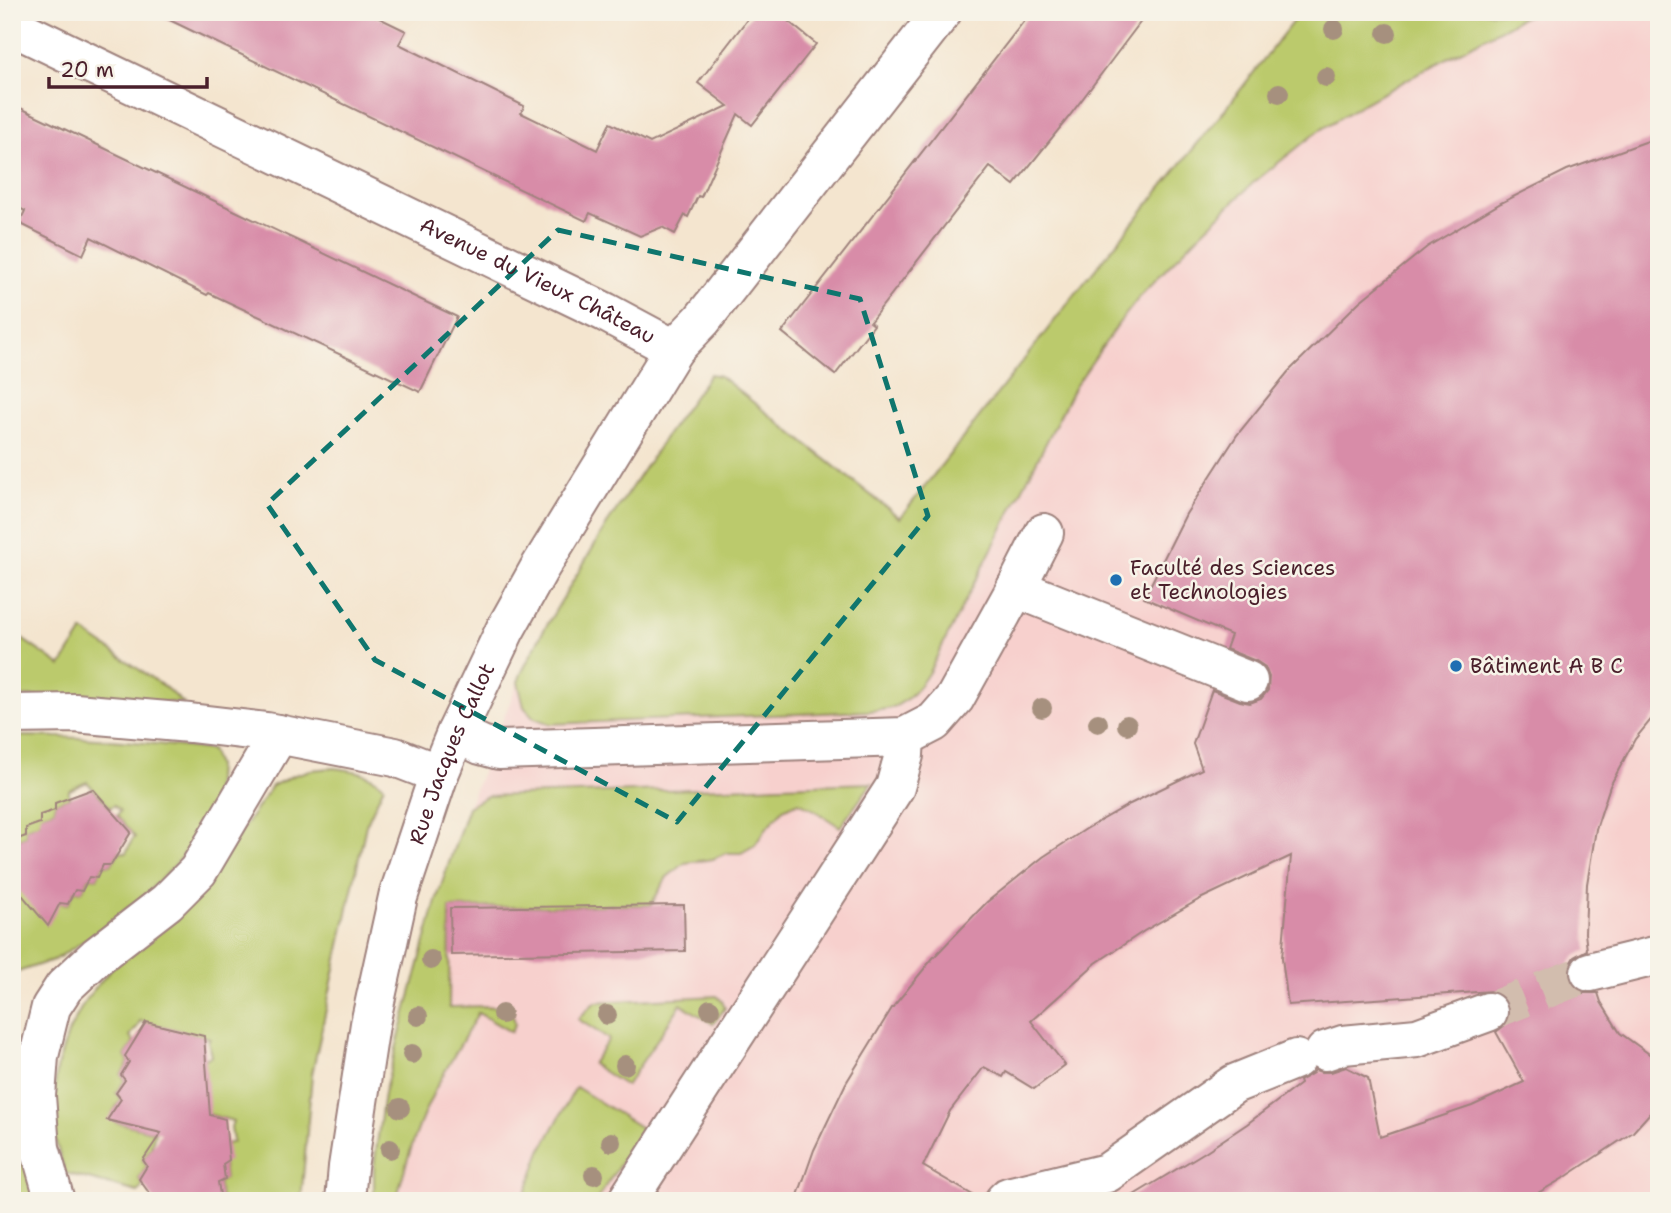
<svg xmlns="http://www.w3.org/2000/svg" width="1671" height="1213" viewBox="0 0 1671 1213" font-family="'Shantell Sans',sans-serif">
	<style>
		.built { fill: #f7d0cd }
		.green { fill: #bbca6c; stroke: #82744c; stroke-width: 2 }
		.building { fill: #d88ca8 }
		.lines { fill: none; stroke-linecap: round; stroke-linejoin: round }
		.minor-tunnel { stroke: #d2bdae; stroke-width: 38; stroke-dasharray: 38 19; stroke-linecap: butt }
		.minor-casing { stroke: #9f827d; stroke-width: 42 }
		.minor { stroke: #fff; stroke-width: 38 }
		.tree { fill: #a6907e }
		.marked { fill: none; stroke: #0f766e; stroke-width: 5; stroke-dasharray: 14 9; stroke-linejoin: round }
		.poi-dot { fill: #1f6fb2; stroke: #f7f3e8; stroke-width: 2.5 }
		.labels { text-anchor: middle; stroke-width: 5; stroke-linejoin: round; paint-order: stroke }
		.street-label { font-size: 21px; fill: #4a1f2b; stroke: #f7f3e8 }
		.poi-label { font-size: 21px; fill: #4a1f2b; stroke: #f7f3e8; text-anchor: start }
	</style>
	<rect width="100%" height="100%" fill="#f7f3e8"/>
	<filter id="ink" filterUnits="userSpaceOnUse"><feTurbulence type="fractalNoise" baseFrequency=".0143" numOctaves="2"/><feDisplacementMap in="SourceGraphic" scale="14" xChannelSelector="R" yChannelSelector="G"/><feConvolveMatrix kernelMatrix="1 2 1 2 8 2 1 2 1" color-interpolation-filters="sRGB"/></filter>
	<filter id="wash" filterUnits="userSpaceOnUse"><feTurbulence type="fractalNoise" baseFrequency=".00686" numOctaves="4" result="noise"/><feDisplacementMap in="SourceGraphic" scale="28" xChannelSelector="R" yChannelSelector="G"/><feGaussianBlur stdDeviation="1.57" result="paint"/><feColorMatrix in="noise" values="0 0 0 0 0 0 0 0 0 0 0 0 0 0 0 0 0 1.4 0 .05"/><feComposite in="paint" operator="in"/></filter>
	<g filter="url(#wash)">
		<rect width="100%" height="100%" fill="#f4e5cf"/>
		<polygon class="built" points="1300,12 1659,12 1659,1201 374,1201 374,1166 384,1093 436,901 468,807 518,682 541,635 607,524 668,433 710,374 720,376 900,518 1080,288 1228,106"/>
		<g class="green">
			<path d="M1300,12H1536L1523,17L1364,103L1317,132L1253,183L1199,235L1142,294L1119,323L1074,388L929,672C920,686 909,701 893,707C886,710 877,710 870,711L550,724L534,718L524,707L518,682L521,674L541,635L607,524L668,433L710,374L720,376L900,518L1080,288L1228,106Z"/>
			<polygon points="83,631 166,688 183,703 12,696 12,632 61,666"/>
			<path d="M12,736C79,736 145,742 211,750L217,766L215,795L197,836L175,865L147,893L96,933L56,959L12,974V890L16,887L60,903L68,904L75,890L82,891L89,877L97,878L103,865H111L119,852L126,853L132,840L135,837L117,816L120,811L114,805L110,808L87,782L69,790V798L55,803V810L41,815L40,823L26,828V836L12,841Z"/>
			<path d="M333,768C355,771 366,771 384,786L366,825L312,1074L301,1201H216L221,1198L218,1182L225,1179L223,1164L227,1144L233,1142L231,1127L233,1121L197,1111L205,1059L211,1056L208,1041L210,1038L140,1021L138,1026L130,1036L134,1042L125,1056L129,1062L121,1075L125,1080L116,1093L121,1099L113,1112L115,1122L155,1132L151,1148L143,1160L147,1166L139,1179L143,1185L138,1192L65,1173L53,1132L54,1092L58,1064L69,1031L86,999L111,969L226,853L272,786L292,776L310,770Z"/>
			<path d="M872,783L840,827L811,808L799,802L783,809L768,826L755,845L741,853H726L713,859L685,863L667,877L651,905L450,908L449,1007C462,1007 497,1004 507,1010C513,1013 514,1018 515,1024L511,1032L478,1013C465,1037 451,1060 438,1084C419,1120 406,1161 396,1201H374V1166L384,1093L436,901L468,807L487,796Z"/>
			<polygon points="717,996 722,1001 725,1008 713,1024 681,1004 626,1086 592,1064 609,1039 578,1019 595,1002"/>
			<polygon points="12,1041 16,1047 40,1201 12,1201"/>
			<polygon points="576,1087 643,1129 596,1201 523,1201 541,1151"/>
		</g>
		<g id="blocks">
			<g class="building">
				<polygon points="153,12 367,12 406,31 399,44 524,106 521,113 597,150 610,123 650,143 728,106 698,83 753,12 777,12 816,44 752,125 738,114 701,197 698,196 688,217 685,215 675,234 662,227 640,236 590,213 586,221"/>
				<polygon points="1031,12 1148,12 1068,118 1014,185 990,167 870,322 874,325 835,375 782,332"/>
				<polygon points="12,104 457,317 420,392 209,293 207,295 91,237 83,255 19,223 25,211 12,204"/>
				<polygon points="1659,137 1659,710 1635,739 1610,786 1596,829 1587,884 1585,933 1587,950 1574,957 1569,965 1569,977 1574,987 1583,993 1598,993 1601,1002 1620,1033 1659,1061 1659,1103 1633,1132 1567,1176 1524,1201 1124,1201 1205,1152 1247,1124 1300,1084 1299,1081 1313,1073 1315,1070 1321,1072 1331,1072 1346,1067 1368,1078 1380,1137 1472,1106 1524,1082 1496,1032 1505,1025 1509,1016 1509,1005 1502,996 1492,991 1288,1005 1282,958 1291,856 1200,899 1144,931 1096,963 1031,1021 1065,1065 1034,1089 1006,1072 1003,1077 984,1067 950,1111 923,1166 983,1201 796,1201 814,1150 846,1083 892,1008 933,958 987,902 1043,857 1086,829 1130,804 1202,769 1193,744 1212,690 1240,701 1250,703 1261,699 1268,690 1269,677 1265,667 1256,661 1226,649 1231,635 1144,598 1186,514 1237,435 1288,372 1359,302 1427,247 1501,203 1567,170"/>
				<polygon points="93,789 131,832 111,865 103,865 97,878 89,877 82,891 75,890 68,904 60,903 48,926 12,883 12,841 26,836 26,828 40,823 40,815 55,810 55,803"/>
				<polygon points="684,905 685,951 451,955 450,908"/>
				<polygon points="146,1022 204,1036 210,1115 225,1119 229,1160 223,1164 225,1179 218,1182 221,1201 155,1201 139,1179 147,1166 143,1160 161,1133 107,1120 121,1099 116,1093 125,1080 121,1075 129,1062 125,1056"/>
			</g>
		</g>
	</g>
	<g filter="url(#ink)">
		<use href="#blocks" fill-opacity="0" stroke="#9f827d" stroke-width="2"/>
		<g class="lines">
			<polyline class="minor-tunnel" points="1488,1012 1590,972"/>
			<defs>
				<g id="minor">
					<path id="s1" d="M12,26L605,312L674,349"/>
					<polyline points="1016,588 1248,681"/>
					<polyline points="12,714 75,713 190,723 267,732 395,757 439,774"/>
					<polyline points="456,733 481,745 499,750 905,737 934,722 955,698 1016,588 1044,533"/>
					<polyline points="1590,972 1659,955"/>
					<polyline points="1325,1051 1343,1045 1417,1038 1488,1012"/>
					<polyline points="55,1201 40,1148 36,1096 39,1056 51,1007 64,987 97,956 167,902 198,871 279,734"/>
					<path id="s2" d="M345,1201L348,1167L370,1024L398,897L439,774L456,733L505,630L539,569L674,349L702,320L942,12"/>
					<polyline points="627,1201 895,787 904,755 905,737"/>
					<polyline points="1004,1201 1008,1197 1107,1173 1234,1084 1296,1059"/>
				</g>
			</defs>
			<use href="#minor" class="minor-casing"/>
			<use href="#minor" class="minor"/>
		</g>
		<g class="tree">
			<circle cx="1334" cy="29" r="10"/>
			<circle cx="1387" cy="33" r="10"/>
			<circle cx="1326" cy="77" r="10"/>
			<circle cx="1279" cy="93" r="10"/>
			<circle cx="1042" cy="708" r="10"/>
			<circle cx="1098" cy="723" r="10"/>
			<circle cx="1127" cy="725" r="10"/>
			<circle cx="431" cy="960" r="10"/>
			<circle cx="710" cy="1009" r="10"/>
			<circle cx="502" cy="1014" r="10"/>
			<circle cx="607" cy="1015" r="10"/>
			<circle cx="418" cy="1016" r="10"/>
			<circle cx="412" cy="1054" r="10"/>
			<circle cx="625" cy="1065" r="10"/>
			<circle cx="400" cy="1108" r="10"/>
			<circle cx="611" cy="1142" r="10"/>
			<circle cx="390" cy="1149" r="10"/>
			<circle cx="594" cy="1175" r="10"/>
		</g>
	</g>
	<path class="marked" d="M558,230L860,299L928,516L677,822L375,660L267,504Z"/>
	<g class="poi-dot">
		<circle cx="1116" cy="580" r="7"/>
		<circle cx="1456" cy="666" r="7"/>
	</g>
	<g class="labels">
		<g class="street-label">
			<text dy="7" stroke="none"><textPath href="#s1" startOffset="584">Avenue du Vieux Château</textPath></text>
			<text dy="7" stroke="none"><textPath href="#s2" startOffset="462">Rue Jacques Callot</textPath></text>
		</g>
		<g class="poi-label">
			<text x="1130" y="575">Faculté des Sciences<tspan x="1130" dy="24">et Technologies</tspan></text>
			<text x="1470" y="673">Bâtiment A B C</text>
		</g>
	</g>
	<rect width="1671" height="1213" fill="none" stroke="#f7f3e8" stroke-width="42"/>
	<path d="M49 77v10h158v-10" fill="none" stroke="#4a1f2b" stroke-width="3.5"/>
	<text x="60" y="77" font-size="21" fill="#4a1f2b" stroke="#f7f3e8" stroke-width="5" paint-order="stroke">20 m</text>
</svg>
